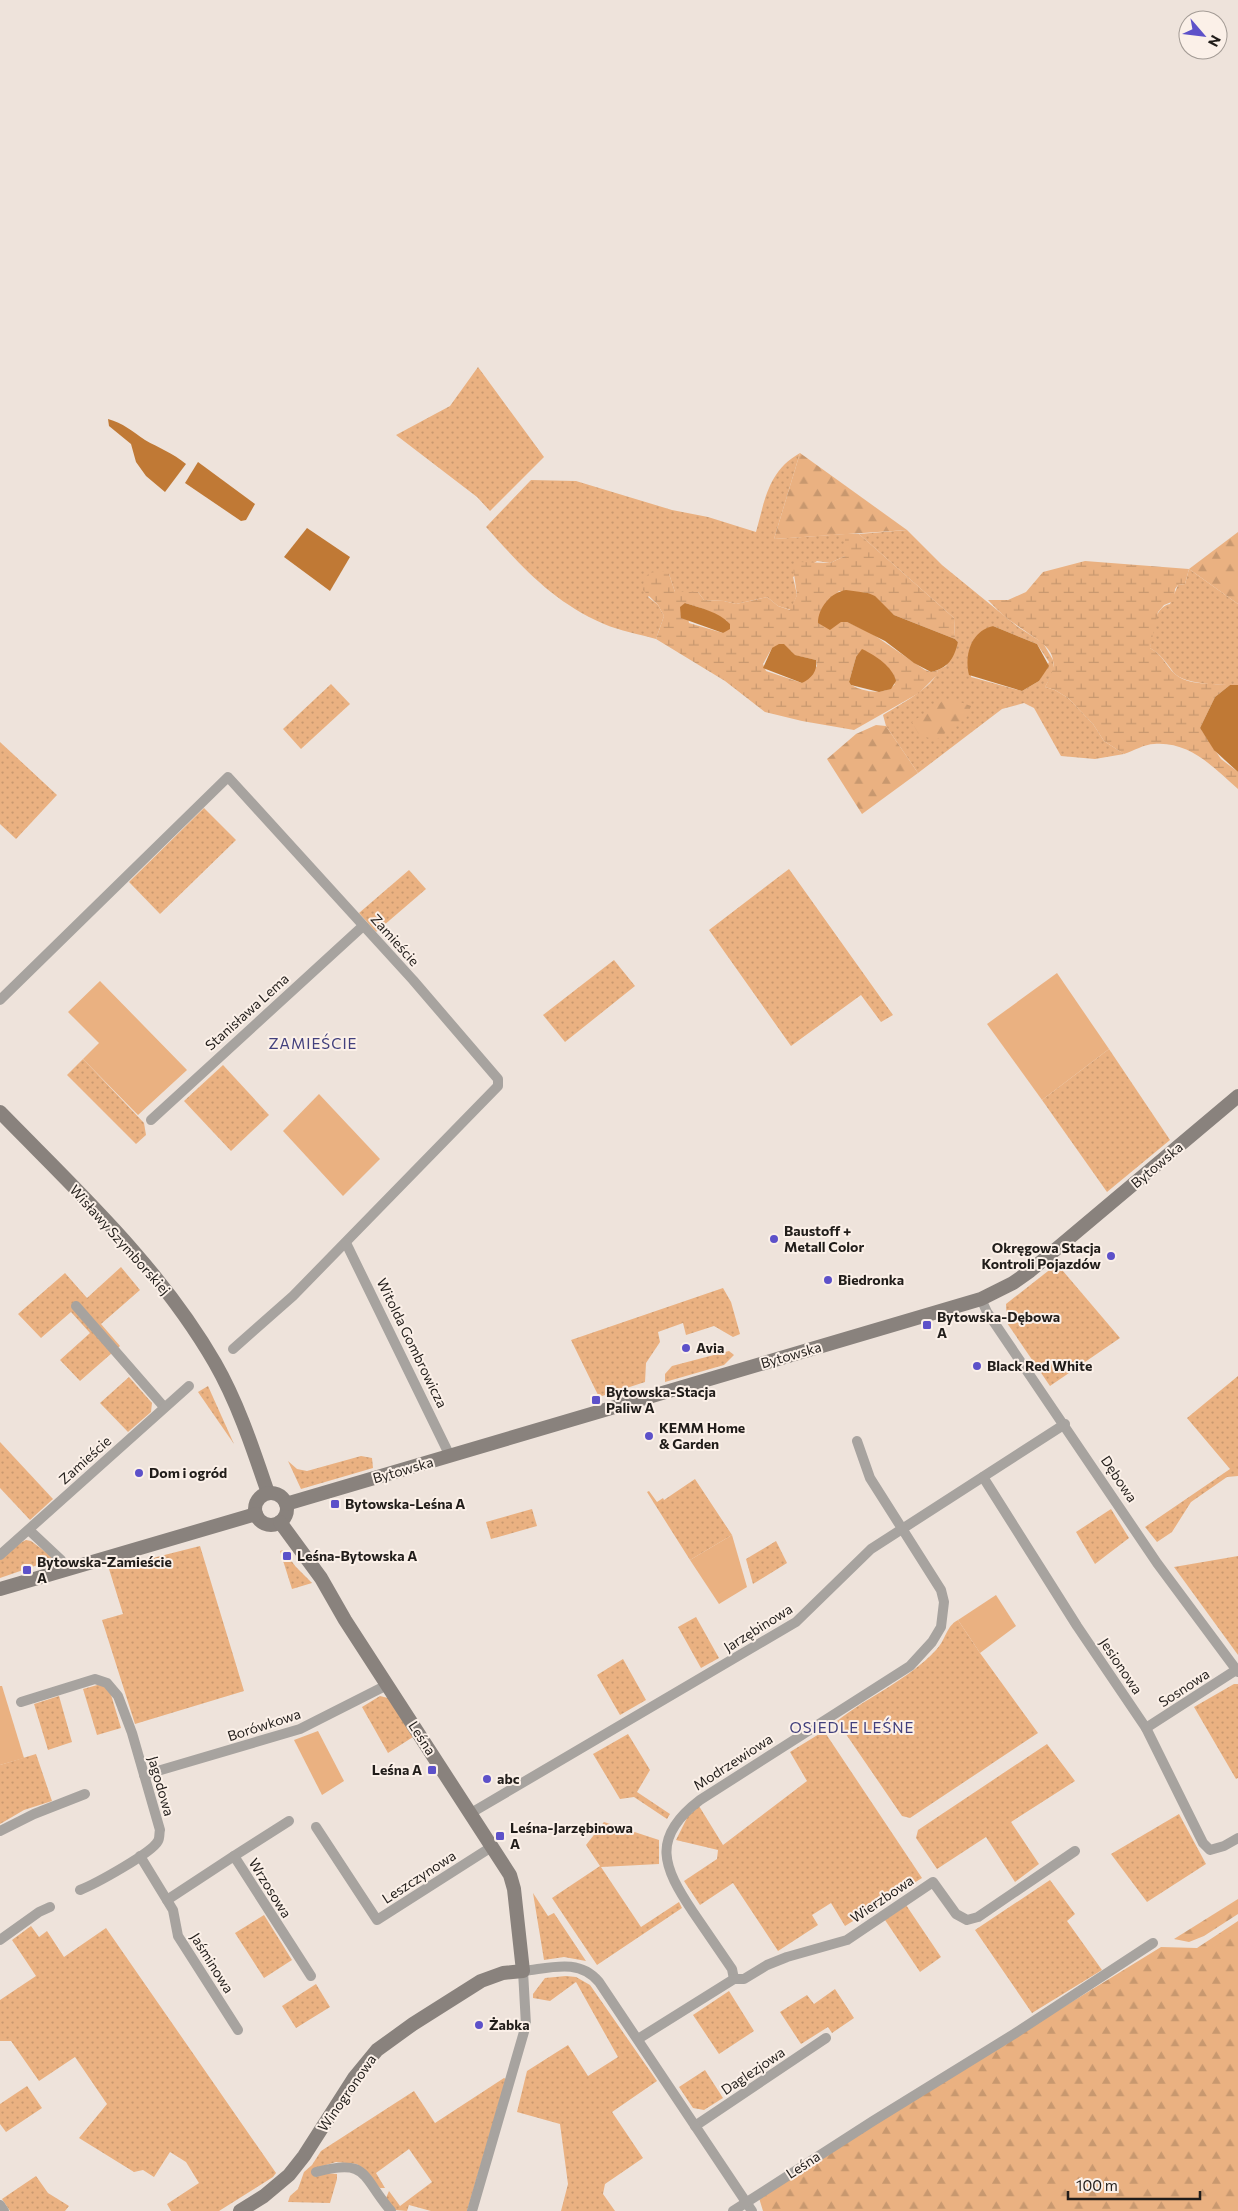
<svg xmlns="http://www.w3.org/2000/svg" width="1238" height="2211" viewBox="0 0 1238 2211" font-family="Commissioner,sans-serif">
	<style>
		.grass { fill: url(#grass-dots); fill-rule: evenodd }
		.forest { fill: url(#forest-firs) }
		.wetland { fill: url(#wetland-marsh); fill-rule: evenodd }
		.garden { fill: #eab181 }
		.water { fill: #c07935 }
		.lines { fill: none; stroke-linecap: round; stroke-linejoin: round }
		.street { stroke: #a7a39f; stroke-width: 10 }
		.secondary { stroke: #89827d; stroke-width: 14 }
		.poi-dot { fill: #5d51c9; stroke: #fbf0e8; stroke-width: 2 }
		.labels { text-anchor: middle; stroke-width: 4; stroke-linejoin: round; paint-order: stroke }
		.street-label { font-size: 14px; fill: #211d1a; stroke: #fbf0e8 }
		.poi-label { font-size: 14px; font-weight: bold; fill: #211d1a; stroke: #fbf0e8; text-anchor: start }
		.neighbourhood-label { font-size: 15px; letter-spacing: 1px; fill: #42407d; stroke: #fbf0e8 }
	</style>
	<defs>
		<pattern id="grass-dots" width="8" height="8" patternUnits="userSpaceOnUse" patternTransform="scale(1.25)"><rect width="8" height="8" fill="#eab181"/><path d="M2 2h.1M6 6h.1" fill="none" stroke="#c8986f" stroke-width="1.8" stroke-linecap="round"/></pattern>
		<pattern id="forest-firs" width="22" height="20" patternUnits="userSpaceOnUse" patternTransform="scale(1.25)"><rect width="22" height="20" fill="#eab181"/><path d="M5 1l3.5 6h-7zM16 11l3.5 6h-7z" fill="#c8986f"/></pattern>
		<pattern id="wetland-marsh" width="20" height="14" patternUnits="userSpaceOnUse" patternTransform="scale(1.25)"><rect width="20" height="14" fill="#eab181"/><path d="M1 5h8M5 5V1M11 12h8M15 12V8" fill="none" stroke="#c8986f"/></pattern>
	</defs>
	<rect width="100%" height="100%" fill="#eee3db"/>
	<g class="grass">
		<polygon points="478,367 544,457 490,511 477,497 396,435 450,406"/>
		<path d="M800,453L774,539L845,534V556L830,563L817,561L793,577L797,595L791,610L778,606L767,597L736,604L724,601L704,600L698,592H675L669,574L648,597L658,605L664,616L656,639C639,634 620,631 604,624C552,601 523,568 486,527L531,480L576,481L672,510L708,517L756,532C765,500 768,471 800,453Z"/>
		<path d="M907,530L942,565L1018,627L1043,643L1053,660V673L1045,687L1055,690L1068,698L1093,724L1104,741L1124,754L1095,759L1061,756L1034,708L1024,703L1002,709L918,773L886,726L883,715C897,706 935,687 938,670L946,666L958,642L955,639L954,618L859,534ZM993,626L1037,644L1049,662L1039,681L1022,691L971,677L974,639Z"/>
		<path d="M1189,569L1238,604V685C1222,685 1185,685 1174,673C1166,663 1162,655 1150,648C1152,634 1153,607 1170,604L1178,585L1185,584Z"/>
		<polygon points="331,684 350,704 301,749 283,729"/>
		<polygon points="0,742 57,795 16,839 0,824"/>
		<polygon points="204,808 236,840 160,914 129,882"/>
		<polygon points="789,869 893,1015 881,1022 861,995 791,1046 709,930"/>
		<polygon points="409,870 426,889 376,932 359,913"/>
		<polygon points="614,960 635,986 565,1042 543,1015"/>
		<polygon points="1109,1049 1170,1140 1107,1192 1042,1100"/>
		<polygon points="83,1059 144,1123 146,1135 136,1144 67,1075"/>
		<polygon points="223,1065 269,1115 231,1151 184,1101"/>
		<polygon points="1057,1264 1120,1338 1050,1386 1007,1323 1006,1304"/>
		<polygon points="121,1267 140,1290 101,1324 120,1346 80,1381 60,1360 90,1333 71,1312 41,1338 18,1314 65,1273 87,1298"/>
		<polygon points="723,1288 731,1302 740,1334 733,1337 714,1326 686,1335 683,1323 658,1332 660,1342 646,1363 645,1382 599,1397 571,1340"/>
		<polygon points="729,1351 734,1355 724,1365 665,1382 665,1374 672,1366"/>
		<polygon points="1238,1376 1238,1476 1227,1477 1191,1502 1172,1532 1157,1542 1145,1527 1230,1469 1187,1418"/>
		<polygon points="129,1377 152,1403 151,1412 128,1432 100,1403"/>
		<polygon points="208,1386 234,1444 198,1392"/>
		<polygon points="0,1442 53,1499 30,1520 0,1488"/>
		<polygon points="361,1456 372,1458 373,1468 301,1489 288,1461 297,1469 307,1471"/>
		<polygon points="695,1479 732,1535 690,1560 647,1492 649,1491 657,1502 663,1498 664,1500"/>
		<polygon points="532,1509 537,1526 491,1539 486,1522"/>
		<polygon points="1111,1509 1129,1538 1095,1564 1076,1532"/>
		<polygon points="26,1540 31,1541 55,1559 0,1578 0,1560 20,1543"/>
		<polygon points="776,1541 787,1563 753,1584 746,1559"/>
		<polygon points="200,1546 244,1691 135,1724 102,1620 123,1614 109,1569"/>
		<polygon points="283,1550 296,1567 312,1583 292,1589 280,1551"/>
		<polygon points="1238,1556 1238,1655 1174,1567"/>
		<polygon points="696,1617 719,1658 701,1668 678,1627"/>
		<path d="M958,1620L980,1653L1038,1733L910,1818L902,1816L837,1721C869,1696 908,1680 936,1650C946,1640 946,1626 958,1620Z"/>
		<polygon points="623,1659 646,1700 620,1715 597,1675"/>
		<polygon points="101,1684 109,1688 121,1728 97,1735 83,1689"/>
		<polygon points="1234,1684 1238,1684 1238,1778 1236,1779 1194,1707"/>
		<polygon points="59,1696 72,1742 48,1750 34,1704"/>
		<polygon points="380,1696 388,1698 413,1737 388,1753 362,1707"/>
		<polygon points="824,1731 922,1878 845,1926 831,1903 812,1915 818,1925 778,1951 733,1883 700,1905 684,1881 717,1859 718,1850 676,1840 688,1816 699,1806 723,1845 807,1781 790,1752"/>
		<polygon points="628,1734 650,1770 637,1792 670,1814 667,1819 634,1797 620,1799 593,1754"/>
		<polygon points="1047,1744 1075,1781 1011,1822 1039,1864 1015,1882 986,1837 937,1869 916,1838 918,1830"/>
		<polygon points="36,1754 52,1801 24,1810 0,1824 0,1765"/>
		<polygon points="1179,1814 1206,1864 1147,1902 1111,1854"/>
		<polygon points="604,1822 659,1840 659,1864 601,1867 641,1927 679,1902 682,1908 597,1965 552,1898 600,1866 586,1845"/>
		<polygon points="1050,1880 1075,1914 1067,1921 1102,1970 1032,2013 975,1930"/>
		<polygon points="533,1893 548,1916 554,1913 586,1961 564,1957 544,1960"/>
		<polygon points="906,1905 941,1957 920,1972 885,1920"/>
		<polygon points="264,1915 292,1960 264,1978 235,1933"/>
		<polygon points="31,1926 39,1937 47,1931 64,1957 106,1928 276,2173 273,2177 219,2211 171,2211 167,2204 199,2183 186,2162 170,2152 154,2177 143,2170 134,2172 79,2138 107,2104 75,2057 39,2081 11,2041 0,2041 0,2000 36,1976 12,1940"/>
		<polygon points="566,1976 576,1977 590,1985 657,2081 612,2112 643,2158 605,2184 603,2194 615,2211 561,2211 568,2184 560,2124 517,2112 527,2071 568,2045 588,2076 618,2057 576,1982 550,2001 533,1998 533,1994 545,1978"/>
		<polygon points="316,1984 330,2007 296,2028 282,2006"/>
		<polygon points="835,1989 854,2018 832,2033 828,2027 801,2044 780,2012 807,1995 814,2004"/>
		<polygon points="729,1991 754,2031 719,2054 693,2015"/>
		<polygon points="705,2070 723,2098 704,2110 693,2108 679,2087"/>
		<polygon points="504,2078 506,2079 467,2211 431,2211 409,2205 407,2211 395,2210 386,2198 389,2191 400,2206 432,2182 409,2149 376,2173 385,2188 380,2188 357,2164 336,2162 313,2169 315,2177 325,2173 337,2174 337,2179 330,2203 288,2202 290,2196 298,2189 304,2172 312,2165 321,2151 414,2091 435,2123"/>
		<polygon points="27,2086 42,2108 6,2132 0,2124 0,2104"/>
		<polygon points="36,2176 48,2193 69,2206 65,2211 10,2211 2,2199"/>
	</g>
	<g class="forest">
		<polygon points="800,453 907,530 774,539"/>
		<polygon points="1238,532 1238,604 1189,569"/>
		<polygon points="944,700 957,701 971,706 967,717 936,740 919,735 912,722"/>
		<polygon points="876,725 886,726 918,773 862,814 827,759 856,734"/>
		<polygon points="1238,1899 1238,1914 1204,1936 1189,1942 1174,1939"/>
		<polygon points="1238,1921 1238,2211 763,2211 759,2198 857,2134 1161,1947 1197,1948"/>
	</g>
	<g class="wetland">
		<path d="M845,534H859L954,618L955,639L894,615L868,593L839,591L821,610L841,622H847L871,633L925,670L931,672L938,670L937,675L919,693L854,730L802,721L765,712L725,681L656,639L664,616L658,605L643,590L644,579L649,573L662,571L669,574L675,592H698L704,600L724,601L736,604L767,597L778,606L790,610L797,595L793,567L798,562L830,563L845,556ZM685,603L704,609L727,621L723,633L689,623ZM772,648L791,651L794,655L816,660L817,666L802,683L766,671L763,664ZM856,657L895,684C885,696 864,692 851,685L849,682Z"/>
		<path d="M1085,561L1189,569L1185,584L1178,585L1175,589L1174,601L1164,605L1158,612L1150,648C1164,656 1165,665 1175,674C1188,686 1213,683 1230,685L1215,697L1200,728L1221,759L1238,772V789C1214,768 1190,741 1154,744C1145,744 1133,751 1124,754L1104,741L1093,724L1068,698L1055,690L1045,687C1066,652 1044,645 1018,626C1007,619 997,610 988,600H1008L1026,592L1043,572Z"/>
	</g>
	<g class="garden">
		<polygon points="1057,973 1109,1049 1042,1100 987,1024"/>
		<polygon points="100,981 187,1070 138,1115 83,1059 99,1043 68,1012"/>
		<polygon points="319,1094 380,1159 343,1196 283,1131"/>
		<polygon points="732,1535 747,1587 719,1604 690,1560"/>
		<polygon points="996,1595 1016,1626 980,1653 958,1620"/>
		<polygon points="0,1686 2,1686 24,1758 0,1765"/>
		<polygon points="318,1731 344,1781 322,1795 294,1740"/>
	</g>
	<g class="water">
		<path d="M108,419C123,423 132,431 145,440C159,448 173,453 186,464L165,492L146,476L136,462L131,444L109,426Z"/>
		<polygon points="198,462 255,504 246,520 241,521 185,483"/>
		<polygon points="307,528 350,557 330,591 284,557"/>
		<path d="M846,590L868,593L875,596L894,615L955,639L958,642C954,659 948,668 931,672L914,663L885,641L847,622H841L830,630L818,623C818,608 831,592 846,590Z"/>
		<path d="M685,603C703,609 717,611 730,624V629L723,633L681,618L680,607Z"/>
		<path d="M993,626L1037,644L1049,666L1039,681L1022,691L969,675C964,655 971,631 993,626Z"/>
		<path d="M779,644H784L795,655L816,660C818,671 811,679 802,683L763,668L772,648Z"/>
		<path d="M862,649C876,656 892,666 896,681L891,689L879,692L851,685L849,682L856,657Z"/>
		<polygon points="1230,685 1238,685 1238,772 1214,750 1200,728 1215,697"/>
	</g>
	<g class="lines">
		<g class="street">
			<polyline points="0,1000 228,777 413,980 498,1079 498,1086 293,1296 233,1349"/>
			<polyline points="151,1120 363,926"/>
			<polyline points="346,1243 450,1456"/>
			<polyline points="981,1299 987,1312 1157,1563 1238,1672"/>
			<polyline points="76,1306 164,1407"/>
			<polyline points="983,1477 1077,1626 1146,1728 1203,1843 1210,1850 1224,1846 1238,1838"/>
			<polyline points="29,1530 61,1560 64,1569"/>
			<polyline points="0,1555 189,1386"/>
			<path d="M21,1702L95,1679L107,1683L118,1696L132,1733L160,1830C159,1833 160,1838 158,1841C152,1853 95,1884 80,1890"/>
			<polyline points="1146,1728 1236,1670"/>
			<polyline points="144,1775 300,1729 387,1685"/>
			<polyline points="471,1813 796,1622 871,1549 1065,1424"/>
			<polyline points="316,1827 377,1920 493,1846"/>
			<polyline points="0,1831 34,1814 85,1794"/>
			<polyline points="140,1856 173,1910 178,1936 238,2030"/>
			<polyline points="234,1856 289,1821"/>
			<polyline points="167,1900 234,1856 311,1976"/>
			<polyline points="0,1940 39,1912 50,1907"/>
			<path d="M734,1979L732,1969C719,1950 706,1931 693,1912C663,1867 650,1838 700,1800L910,1666L932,1642L941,1627L944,1602L941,1590L870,1478L857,1441"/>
			<polyline points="734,1979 744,1979 767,1965 787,1957 847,1940 933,1882 956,1914 967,1920 978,1917 1075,1851"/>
			<polyline points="638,2039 734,1979"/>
			<polyline points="695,2126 826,2038"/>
			<path d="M316,2172C369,2158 361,2176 391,2211"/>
			<polyline points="0,2205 4,2211"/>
			<path d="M472,2211L526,2025L523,1971C551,1968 579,1958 599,1982L752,2211"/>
			<polyline points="733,2211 873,2121 1014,2034 1153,1943"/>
		</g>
		<g class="secondary">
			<path d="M0,1112C77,1191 159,1266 215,1363C238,1403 253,1449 268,1493"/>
			<circle cx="271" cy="1509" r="16"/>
			<polyline points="286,1504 981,1299 1013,1283 1030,1271 1238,1096"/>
			<polyline points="0,1589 256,1514"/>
			<polyline points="240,2211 264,2196 289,2175 304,2156 354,2078 377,2050 413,2024 481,1981 503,1973 523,1971 514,1889 510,1875 345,1620 321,1578 280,1522"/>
		</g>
	</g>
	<g class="poi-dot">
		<circle cx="774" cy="1239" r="5"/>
		<circle cx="1111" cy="1256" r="5"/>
		<circle cx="828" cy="1280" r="5"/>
		<rect x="922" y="1320" width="10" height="10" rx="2.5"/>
		<circle cx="686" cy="1348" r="5"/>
		<circle cx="977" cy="1366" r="5"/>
		<rect x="591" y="1395" width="10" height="10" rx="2.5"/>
		<circle cx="649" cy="1436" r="5"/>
		<circle cx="139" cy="1473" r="5"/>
		<rect x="330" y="1499" width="10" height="10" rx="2.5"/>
		<rect x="282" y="1551" width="10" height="10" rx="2.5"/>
		<rect x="22" y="1565" width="10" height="10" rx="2.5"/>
		<rect x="427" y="1765" width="10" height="10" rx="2.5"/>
		<circle cx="487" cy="1779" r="5"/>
		<rect x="495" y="1831" width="10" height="10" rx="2.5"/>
		<circle cx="479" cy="2025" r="5"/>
	</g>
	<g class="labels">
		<g class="street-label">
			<text transform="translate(395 940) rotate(48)" y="5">Zamieście</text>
			<text transform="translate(247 1012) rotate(-42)" y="5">Stanisława Lema</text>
			<text transform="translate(1157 1165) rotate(-40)" y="5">Bytowska</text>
			<text transform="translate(120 1240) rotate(48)" y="5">Wisławy Szymborskiej</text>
			<text transform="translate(412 1343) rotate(64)" y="5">Witolda Gombrowicza</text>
			<text transform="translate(791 1355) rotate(-16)" y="5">Bytowska</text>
			<text transform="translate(85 1460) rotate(-42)" y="5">Zamieście</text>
			<text transform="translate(403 1470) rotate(-16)" y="5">Bytowska</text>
			<text transform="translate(1119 1479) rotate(56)" y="5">Dębowa</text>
			<text transform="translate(758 1628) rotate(-32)" y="5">Jarzębinowa</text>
			<text transform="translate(1121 1666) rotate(56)" y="5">Jesionowa</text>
			<text transform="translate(1184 1688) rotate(-33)" y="5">Sosnowa</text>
			<text transform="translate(264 1725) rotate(-18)" y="5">Borówkowa</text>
			<text transform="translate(422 1738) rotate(57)" y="5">Leśna</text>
			<text transform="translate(733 1762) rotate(-33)" y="5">Modrzewiowa</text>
			<text transform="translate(161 1786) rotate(74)" y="5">Jagodowa</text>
			<text transform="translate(419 1877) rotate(-33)" y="5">Leszczynowa</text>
			<text transform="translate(270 1888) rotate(58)" y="5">Wrzosowa</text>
			<text transform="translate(882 1899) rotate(-34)" y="5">Wierzbowa</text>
			<text transform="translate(212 1963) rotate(58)" y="5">Jaśminowa</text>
			<text transform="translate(753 2071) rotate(-34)" y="5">Daglezjowa</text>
			<text transform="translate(347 2093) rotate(-55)" y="5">Winogronowa</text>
			<text transform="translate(803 2165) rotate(-33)" y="5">Leśna</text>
		</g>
		<g class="poi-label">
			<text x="784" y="1236">Baustoff +<tspan x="784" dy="16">Metall Color</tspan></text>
			<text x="1101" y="1253" text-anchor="end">Okręgowa Stacja<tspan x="1101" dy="16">Kontroli Pojazdów</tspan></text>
			<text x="838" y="1285">Biedronka</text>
			<text x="937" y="1322">Bytowska-Dębowa<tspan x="937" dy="16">A</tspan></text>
			<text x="696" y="1353">Avia</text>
			<text x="987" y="1371">Black Red White</text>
			<text x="606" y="1397">Bytowska-Stacja<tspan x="606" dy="16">Paliw A</tspan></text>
			<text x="659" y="1433">KEMM Home<tspan x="659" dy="16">&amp; Garden</tspan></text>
			<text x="149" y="1478">Dom i ogród</text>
			<text x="345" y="1509">Bytowska-Leśna A</text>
			<text x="297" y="1561">Leśna-Bytowska A</text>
			<text x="37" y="1567">Bytowska-Zamieście<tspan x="37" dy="16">A</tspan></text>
			<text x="422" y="1775" text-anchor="end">Leśna A</text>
			<text x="497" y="1784">abc</text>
			<text x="510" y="1833">Leśna-Jarzębinowa<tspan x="510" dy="16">A</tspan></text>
			<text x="489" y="2030">Żabka</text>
		</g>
		<g class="neighbourhood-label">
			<text x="313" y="1049">ZAMIEŚCIE</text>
			<text x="852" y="1733">OSIEDLE LEŚNE</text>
		</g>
	</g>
	<g transform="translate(1203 35) rotate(118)"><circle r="24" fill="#fbf0e8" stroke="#a49c96"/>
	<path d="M0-4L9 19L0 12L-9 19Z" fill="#5d51c9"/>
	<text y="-8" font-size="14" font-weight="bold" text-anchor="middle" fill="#211d1a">N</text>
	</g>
	<path d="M1068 2191v8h132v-8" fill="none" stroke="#211d1a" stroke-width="2.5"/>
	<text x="1076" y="2191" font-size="15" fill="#211d1a" stroke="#fbf0e8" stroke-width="4" paint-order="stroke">100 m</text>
</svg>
